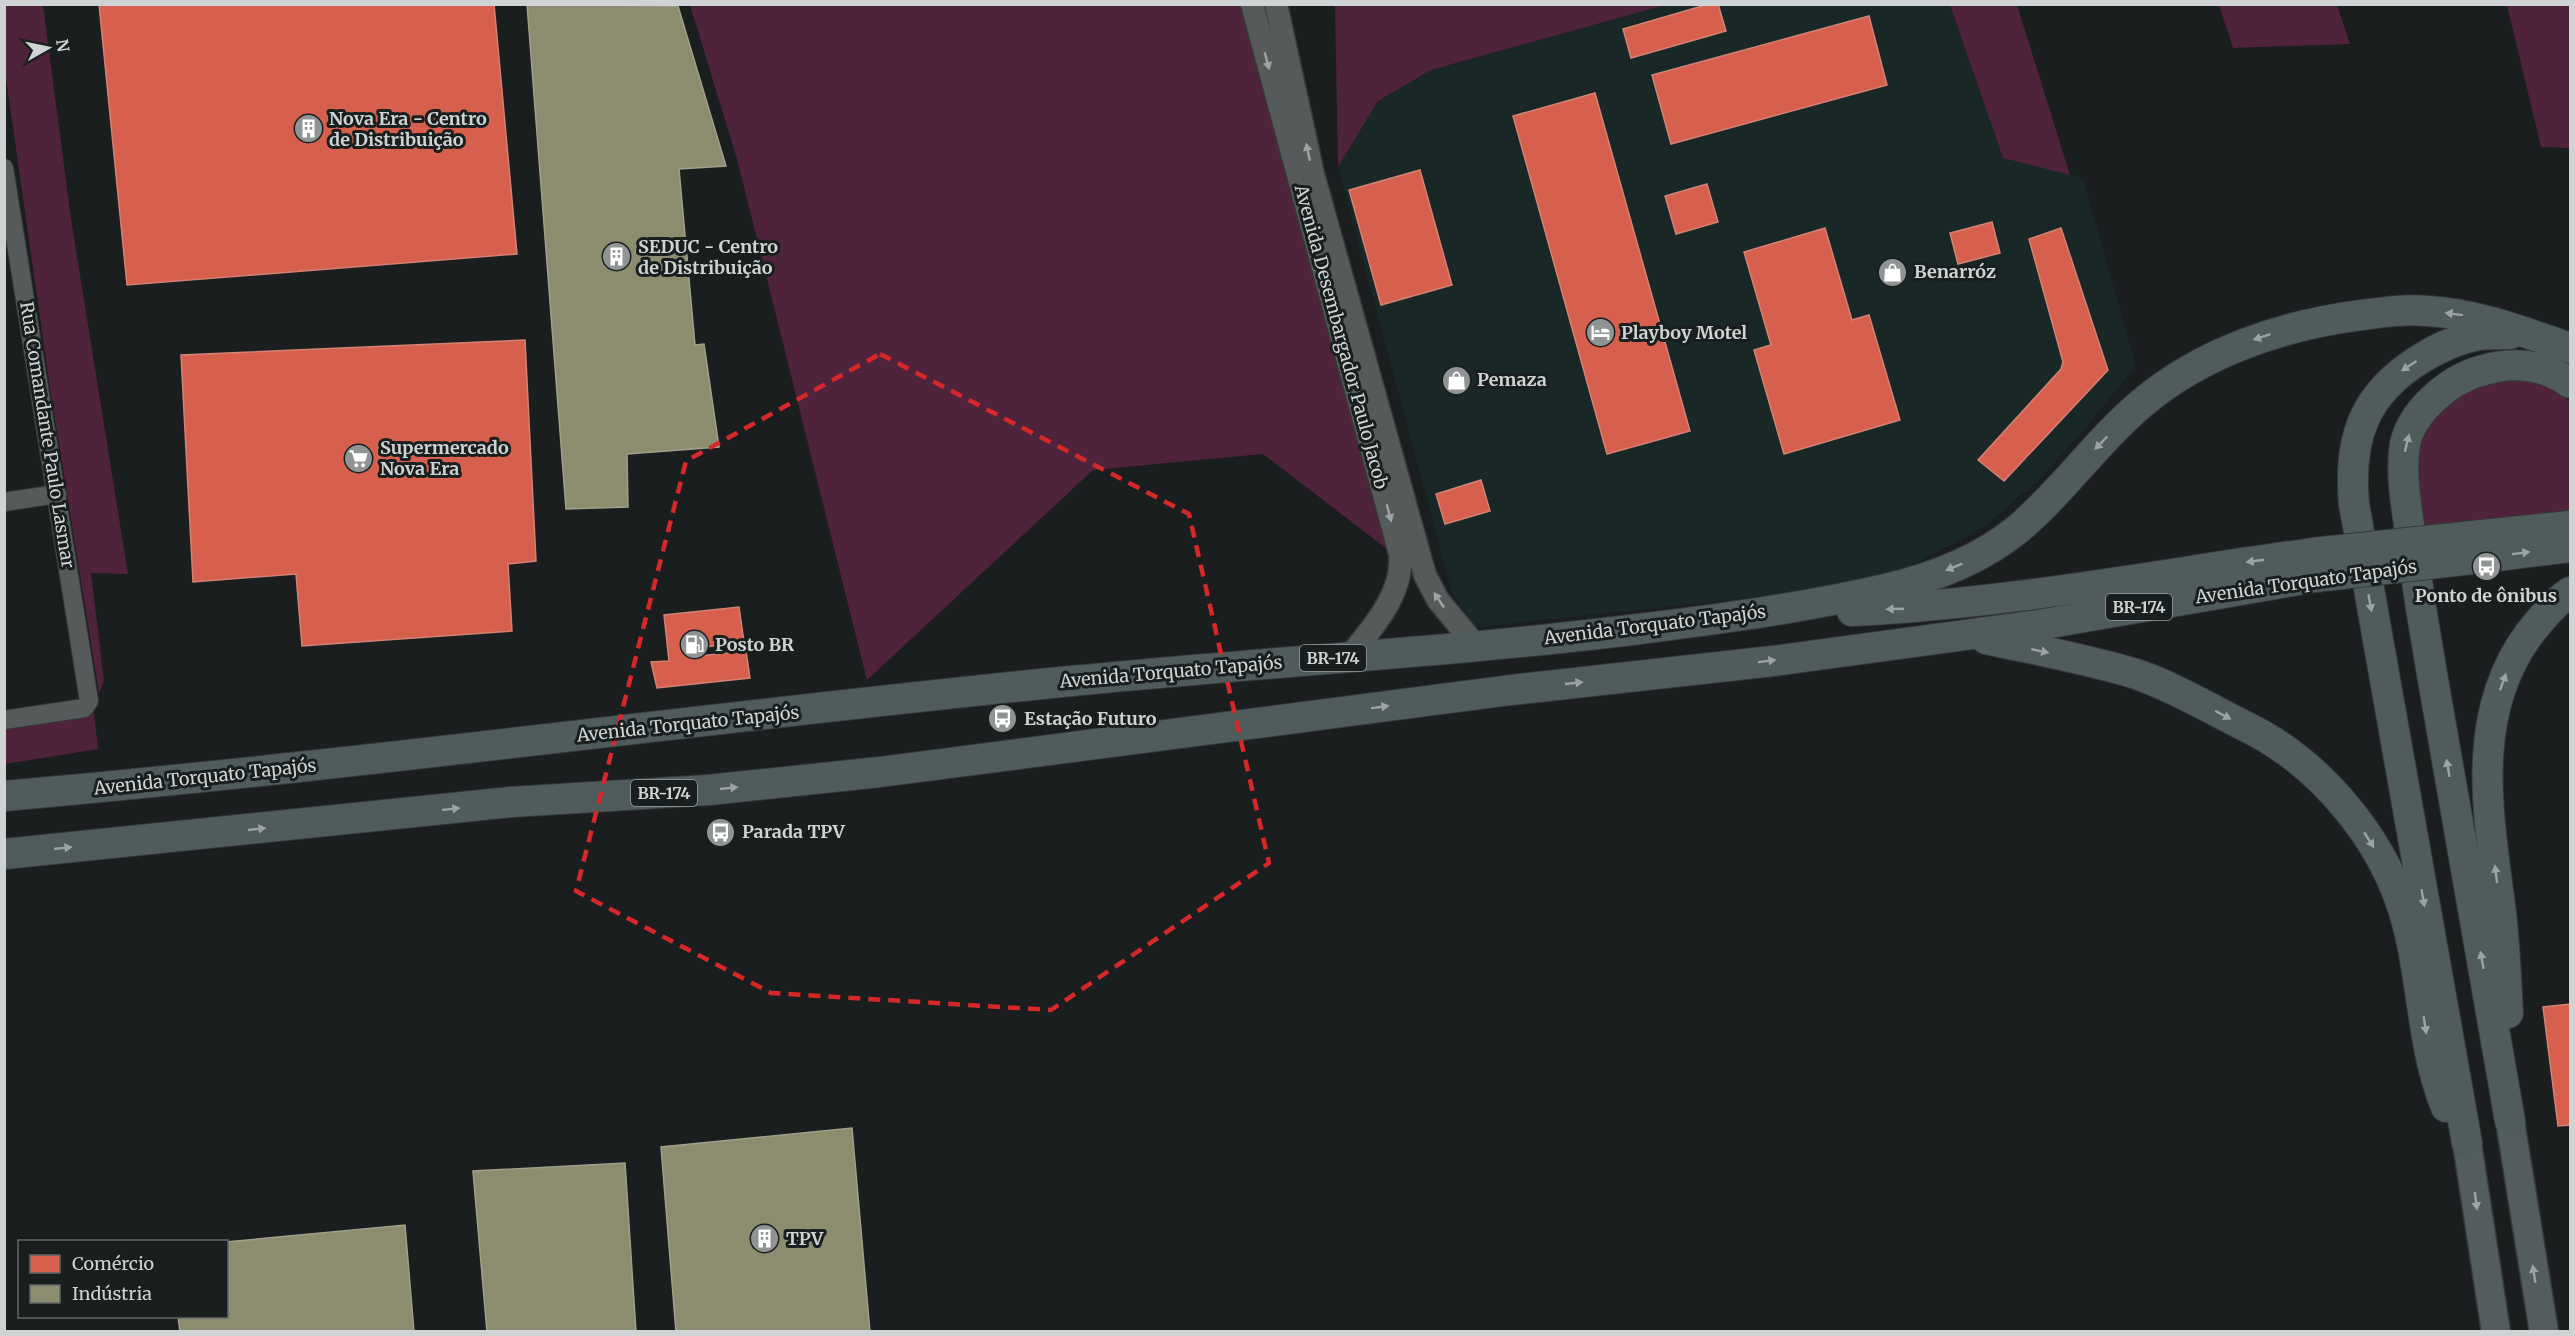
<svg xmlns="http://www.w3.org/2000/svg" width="2575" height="1336" viewBox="0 0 2575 1336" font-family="Merriweather,serif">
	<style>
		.built { fill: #1a2727 }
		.green { fill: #4f233c }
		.shops { fill: #d6604d; stroke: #d48275; stroke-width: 1.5 }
		.industry { fill: #8c8c6e; stroke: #a0a18c; stroke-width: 1.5 }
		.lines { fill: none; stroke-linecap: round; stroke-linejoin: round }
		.minor-casing { stroke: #353939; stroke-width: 20 }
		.tertiary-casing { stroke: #353939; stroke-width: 25 }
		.primary-casing { stroke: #353939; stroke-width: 31 }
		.trunk-casing { stroke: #353939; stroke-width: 32 }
		.minor { stroke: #565a5a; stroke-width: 18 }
		.tertiary { stroke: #565a5a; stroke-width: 22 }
		.primary { stroke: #535d5d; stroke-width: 28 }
		.trunk { stroke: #505c5c; stroke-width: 30 }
		.trunk-bridge-casing { stroke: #353939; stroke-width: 32; stroke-linecap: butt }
		.trunk-bridge { stroke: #505c5c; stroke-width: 30 }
		.oneway { fill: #9fa3a3 }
		.oneway2 { fill: #9ca3a3 }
		.oneway3 { fill: #9da4a4 }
		.marked { fill: none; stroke: #d62828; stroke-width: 4.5; stroke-dasharray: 12 8; stroke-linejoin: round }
		.labels { text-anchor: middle; stroke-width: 6; stroke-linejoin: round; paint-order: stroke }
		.shield { fill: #191f1f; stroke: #989d9d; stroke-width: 1.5 }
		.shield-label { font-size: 16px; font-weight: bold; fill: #cfd3d3 }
		.poi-label { font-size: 18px; font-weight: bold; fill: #cfd3d3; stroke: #191f1f; text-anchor: start }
		.street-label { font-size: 18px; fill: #cfd3d3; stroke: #191f1f }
	</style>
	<rect width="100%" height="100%" fill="#1a1e1e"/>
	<polygon class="built" points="1665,5 1950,5 2003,158 2083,178 2136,366 2085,429 2040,479 1983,528 1915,564 1837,589 1476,627 1452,593 1338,167 1378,101 1431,70"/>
	<g class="green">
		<polygon points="4,5 43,5 71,219 128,574 91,573 104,681 99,693 50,388 5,71"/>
		<polygon points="690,5 1240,5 1400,559 1263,454 1093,470 867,680 737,159"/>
		<polygon points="1335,5 1335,4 1665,5 1431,70 1378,101 1338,167"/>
		<polygon points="1950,5 2017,5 2070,175 2003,158"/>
		<polygon points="2219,5 2337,5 2350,44 2233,48"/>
		<polygon points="2507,5 2570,5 2570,148 2541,147"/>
		<path d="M2528,380L2552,387L2570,402V513L2422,530C2419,513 2415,496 2414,479C2413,455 2434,406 2456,393C2473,383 2508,381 2528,380Z"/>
		<polygon points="94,712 98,749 5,764 5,726"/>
	</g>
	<g class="shops">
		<polygon points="99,4 494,4 517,254 127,285"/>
		<polygon points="1709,4 1718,4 1726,31 1631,58 1623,29"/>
		<polygon points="1869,16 1887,85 1671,144 1652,75"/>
		<polygon points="1595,93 1690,431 1607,454 1513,116"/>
		<polygon points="1420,170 1452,285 1381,305 1349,190"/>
		<polygon points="1707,184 1718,222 1676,234 1665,196"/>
		<polygon points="1992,222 2000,253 1958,264 1950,233"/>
		<polygon points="1825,228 1852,320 1869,315 1900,420 1784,454 1754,350 1771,345 1744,252"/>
		<polygon points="2061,228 2108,370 2004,481 1978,460 2061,369 2063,362 2029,239"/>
		<polygon points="525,340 536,561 508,564 512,631 302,646 296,574 193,582 181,355"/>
		<polygon points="1481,480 1490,511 1445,524 1436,494"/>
		<polygon points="739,607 744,642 697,648 698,656 746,651 750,678 657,688 651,662 669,661 664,615"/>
		<polygon points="2570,1004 2570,1125 2558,1126 2543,1007"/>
	</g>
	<g class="industry">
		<polygon points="527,4 678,6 726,166 679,169 695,345 704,344 719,447 627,454 628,507 566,509"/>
		<polygon points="852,1128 870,1332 676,1332 661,1147"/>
		<polygon points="625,1163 636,1332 487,1332 473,1171"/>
		<polygon points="405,1225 414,1332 180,1332 178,1316 226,1316 226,1242"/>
	</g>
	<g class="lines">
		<defs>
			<g id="minor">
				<polyline points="4,168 89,701 84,708 4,720"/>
				<polyline points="4,502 57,494"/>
			</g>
			<g id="tertiary">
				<path d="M1252,4L1400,554C1404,594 1372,628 1349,657"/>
				<polyline points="1276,4 1313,174 1425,575 1438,600 1476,646"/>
			</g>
			<g id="primary">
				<polyline points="2510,1121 2544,1332"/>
				<polyline points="2467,1143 2496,1332"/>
			</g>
			<g id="trunk">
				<polyline points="2472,536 2570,526"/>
				<polyline points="2472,559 2570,547"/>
				<path d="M1852,611C2007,604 2160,574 2313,553"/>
				<path d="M1986,639C2036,650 2087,659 2136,674C2163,683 2189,697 2214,710C2232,720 2250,728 2267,738C2325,773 2377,835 2400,900C2424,967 2419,1041 2446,1107"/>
				<path d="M4,796C361,765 716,716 1072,681C1263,662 1456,652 1647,628C1727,618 1807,607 1885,589C1933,578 1980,560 2018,529C2063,491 2096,442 2141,404C2202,352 2283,325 2362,315C2384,312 2406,309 2428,311C2478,314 2524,332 2570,348"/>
				<polyline points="4,854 511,802 708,790 880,772 1503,691 1773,661 2038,625 2315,577"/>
				<path d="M2508,1013C2506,980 2505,946 2501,913C2489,818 2468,717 2529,634C2541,619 2554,603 2570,592"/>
				<path d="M2510,1121C2484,972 2458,823 2432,674C2424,629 2417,584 2411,539C2407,509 2400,475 2405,444C2412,411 2449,380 2480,371C2513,361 2542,363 2570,383"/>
				<path d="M2467,1143L2354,504C2348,438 2364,393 2422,358C2438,348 2459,339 2478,335C2488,334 2500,334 2510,334"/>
			</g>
		</defs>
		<use href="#minor" class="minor-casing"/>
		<use href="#tertiary" class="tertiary-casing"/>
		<use href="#primary" class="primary-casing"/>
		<use href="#trunk" class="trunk-casing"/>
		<use href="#minor" class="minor"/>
		<use href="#tertiary" class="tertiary"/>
		<use href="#primary" class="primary"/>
		<use href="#trunk" class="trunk"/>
		<defs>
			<g id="trunk-bridge">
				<polyline points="2313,553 2472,536"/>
				<polyline points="2315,577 2472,559"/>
			</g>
		</defs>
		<use href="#trunk-bridge" class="trunk-bridge-casing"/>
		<use href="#trunk-bridge" class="trunk-bridge"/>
	</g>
	<defs><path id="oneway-solid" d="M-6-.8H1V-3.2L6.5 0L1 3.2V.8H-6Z" transform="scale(1.5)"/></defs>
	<g class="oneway">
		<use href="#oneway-solid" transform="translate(1267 61) rotate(75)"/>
		<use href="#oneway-solid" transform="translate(1308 152) rotate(-102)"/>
		<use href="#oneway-solid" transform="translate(1389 513) rotate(75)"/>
		<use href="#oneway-solid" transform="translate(1439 600) rotate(-124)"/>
	</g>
	<g class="oneway2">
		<use href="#oneway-solid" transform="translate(2454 314) rotate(-173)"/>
		<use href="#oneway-solid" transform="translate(2262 337) rotate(162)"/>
		<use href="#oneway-solid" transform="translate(2409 366) rotate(147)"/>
		<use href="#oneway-solid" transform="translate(2101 443) rotate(134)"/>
		<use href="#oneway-solid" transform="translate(2407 443) rotate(-76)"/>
		<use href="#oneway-solid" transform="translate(2521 553) rotate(-7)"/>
		<use href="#oneway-solid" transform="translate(2255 561) rotate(172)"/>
		<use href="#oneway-solid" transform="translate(1954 567) rotate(158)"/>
		<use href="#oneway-solid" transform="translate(2370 603) rotate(80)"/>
		<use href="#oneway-solid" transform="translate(1895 609) rotate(178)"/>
		<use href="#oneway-solid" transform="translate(2040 651) rotate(12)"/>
		<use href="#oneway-solid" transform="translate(1767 661) rotate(-7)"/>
		<use href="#oneway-solid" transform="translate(2503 682) rotate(-70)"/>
		<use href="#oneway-solid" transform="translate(1574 683) rotate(-6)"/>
		<use href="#oneway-solid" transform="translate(1380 707) rotate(-7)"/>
		<use href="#oneway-solid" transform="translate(2223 715) rotate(28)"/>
		<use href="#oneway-solid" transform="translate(2448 768) rotate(-100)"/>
		<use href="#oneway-solid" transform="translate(729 788) rotate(-6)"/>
		<use href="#oneway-solid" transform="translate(451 809) rotate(-6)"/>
		<use href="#oneway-solid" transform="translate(257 829) rotate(-6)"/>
		<use href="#oneway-solid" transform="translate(2369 840) rotate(57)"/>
		<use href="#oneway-solid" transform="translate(63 848) rotate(-6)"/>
		<use href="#oneway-solid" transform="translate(2496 874) rotate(-97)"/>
		<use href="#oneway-solid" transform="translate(2423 898) rotate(80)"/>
		<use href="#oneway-solid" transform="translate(2482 960) rotate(-100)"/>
		<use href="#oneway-solid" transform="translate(2425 1025) rotate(81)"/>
	</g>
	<g class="oneway3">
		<use href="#oneway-solid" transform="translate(2476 1201) rotate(82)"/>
		<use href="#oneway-solid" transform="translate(2534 1274) rotate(-99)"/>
	</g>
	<path class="marked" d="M880,354L1189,514L1269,863L1051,1010L771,993L576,891L686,461Z"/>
	<defs>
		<symbol id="building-disc" viewBox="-11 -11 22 22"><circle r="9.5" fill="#909494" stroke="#191f1f"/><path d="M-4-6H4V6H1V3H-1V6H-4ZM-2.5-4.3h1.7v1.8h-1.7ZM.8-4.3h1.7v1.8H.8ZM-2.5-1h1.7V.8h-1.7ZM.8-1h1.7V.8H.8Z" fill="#fff"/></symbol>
		<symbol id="shop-disc" viewBox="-11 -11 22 22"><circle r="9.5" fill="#909494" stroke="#191f1f"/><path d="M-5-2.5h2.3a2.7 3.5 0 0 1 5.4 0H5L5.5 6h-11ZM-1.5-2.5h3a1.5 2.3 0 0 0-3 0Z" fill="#fff"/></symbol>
		<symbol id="hotel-disc" viewBox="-11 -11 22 22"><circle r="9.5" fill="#909494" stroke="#191f1f"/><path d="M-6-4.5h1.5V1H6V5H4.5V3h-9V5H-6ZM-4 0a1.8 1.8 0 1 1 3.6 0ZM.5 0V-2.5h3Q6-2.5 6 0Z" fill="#fff"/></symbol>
		<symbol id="supermarket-disc" viewBox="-11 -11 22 22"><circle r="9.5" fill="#909494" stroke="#191f1f"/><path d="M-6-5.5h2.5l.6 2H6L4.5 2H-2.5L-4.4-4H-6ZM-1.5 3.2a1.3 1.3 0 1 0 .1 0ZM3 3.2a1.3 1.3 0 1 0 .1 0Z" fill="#fff"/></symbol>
		<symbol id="bus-disc" viewBox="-11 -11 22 22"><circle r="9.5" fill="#909494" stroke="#191f1f"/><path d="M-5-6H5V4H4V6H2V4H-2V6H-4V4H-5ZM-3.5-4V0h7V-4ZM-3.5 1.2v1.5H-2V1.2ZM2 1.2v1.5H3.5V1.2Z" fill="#fff"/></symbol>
		<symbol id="fuel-disc" viewBox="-11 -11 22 22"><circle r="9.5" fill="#909494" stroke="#191f1f"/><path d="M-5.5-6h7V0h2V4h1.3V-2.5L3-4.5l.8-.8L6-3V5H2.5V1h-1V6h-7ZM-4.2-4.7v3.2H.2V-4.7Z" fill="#fff"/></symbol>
	</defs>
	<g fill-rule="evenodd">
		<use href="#building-disc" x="292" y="112" width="33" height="33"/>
		<use href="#building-disc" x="600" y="240" width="33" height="33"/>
		<use href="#shop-disc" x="1876" y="256" width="33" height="33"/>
		<use href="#hotel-disc" x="1584" y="316" width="33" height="33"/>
		<use href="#shop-disc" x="1440" y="364" width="33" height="33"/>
		<use href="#supermarket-disc" x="342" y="442" width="33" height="33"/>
		<use href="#bus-disc" x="2470" y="550" width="33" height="33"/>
		<use href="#fuel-disc" x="678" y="628" width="33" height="33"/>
		<use href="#bus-disc" x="986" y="702" width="33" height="33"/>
		<use href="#bus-disc" x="704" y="816" width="33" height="33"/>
		<use href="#building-disc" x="748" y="1222" width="33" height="33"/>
	</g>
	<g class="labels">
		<g class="shield">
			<rect x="2106" y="594" width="66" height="26" rx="4.5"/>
			<rect x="1300" y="645" width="66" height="26" rx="4.5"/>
			<rect x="631" y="780" width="66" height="26" rx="4.5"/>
		</g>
		<g class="shield-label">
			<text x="2139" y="613">BR-174</text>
			<text x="1333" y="664">BR-174</text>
			<text x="664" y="799">BR-174</text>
		</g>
		<g class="poi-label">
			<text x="329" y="125">Nova Era - Centro<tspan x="329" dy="21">de Distribuição</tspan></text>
			<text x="638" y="253">SEDUC - Centro<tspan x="638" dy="21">de Distribuição</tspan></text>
			<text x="1914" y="278">Benarróz</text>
			<text x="1621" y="339">Playboy Motel</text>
			<text x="1477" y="386">Pemaza</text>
			<text x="380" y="454">Supermercado<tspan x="380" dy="21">Nova Era</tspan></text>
			<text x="2486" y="602" text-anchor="middle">Ponto de ônibus</text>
			<text x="715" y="651">Posto BR</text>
			<text x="1024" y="725">Estação Futuro</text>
			<text x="742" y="838">Parada TPV</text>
			<text x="786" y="1245">TPV</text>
		</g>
		<g class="street-label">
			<text transform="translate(1341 337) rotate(75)" y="6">Avenida Desembargador Paulo Jacob</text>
			<text transform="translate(47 435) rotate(81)" y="6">Rua Comandante Paulo Lasmar</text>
			<text transform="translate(2306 582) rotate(-8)" y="6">Avenida Torquato Tapajós</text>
			<text transform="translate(1655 625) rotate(-7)" y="6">Avenida Torquato Tapajós</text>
			<text transform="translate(1171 672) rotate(-5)" y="6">Avenida Torquato Tapajós</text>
			<text transform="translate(688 724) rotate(-6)" y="6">Avenida Torquato Tapajós</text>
			<text transform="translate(205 777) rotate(-6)" y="6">Avenida Torquato Tapajós</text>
		</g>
	</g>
	<rect width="2575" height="1336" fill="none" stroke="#cfd3d3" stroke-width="12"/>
	<rect x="18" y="1240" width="210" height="78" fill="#191f1f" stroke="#626767" stroke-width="1.5"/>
	<rect x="30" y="1255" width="30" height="18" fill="#d6604d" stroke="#626767" stroke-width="1.5"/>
	<text x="72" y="1270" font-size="18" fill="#cfd3d3">Comércio</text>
	<rect x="30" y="1285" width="30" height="18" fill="#8c8c6e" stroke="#626767" stroke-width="1.5"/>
	<text x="72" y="1300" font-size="18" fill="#cfd3d3">Indústria</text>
	<g transform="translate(48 48) rotate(81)" stroke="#191f1f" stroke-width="4.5" paint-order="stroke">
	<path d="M0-4.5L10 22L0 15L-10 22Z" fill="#cfd3d3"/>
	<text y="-9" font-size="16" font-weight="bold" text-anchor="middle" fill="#cfd3d3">N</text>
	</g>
</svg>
